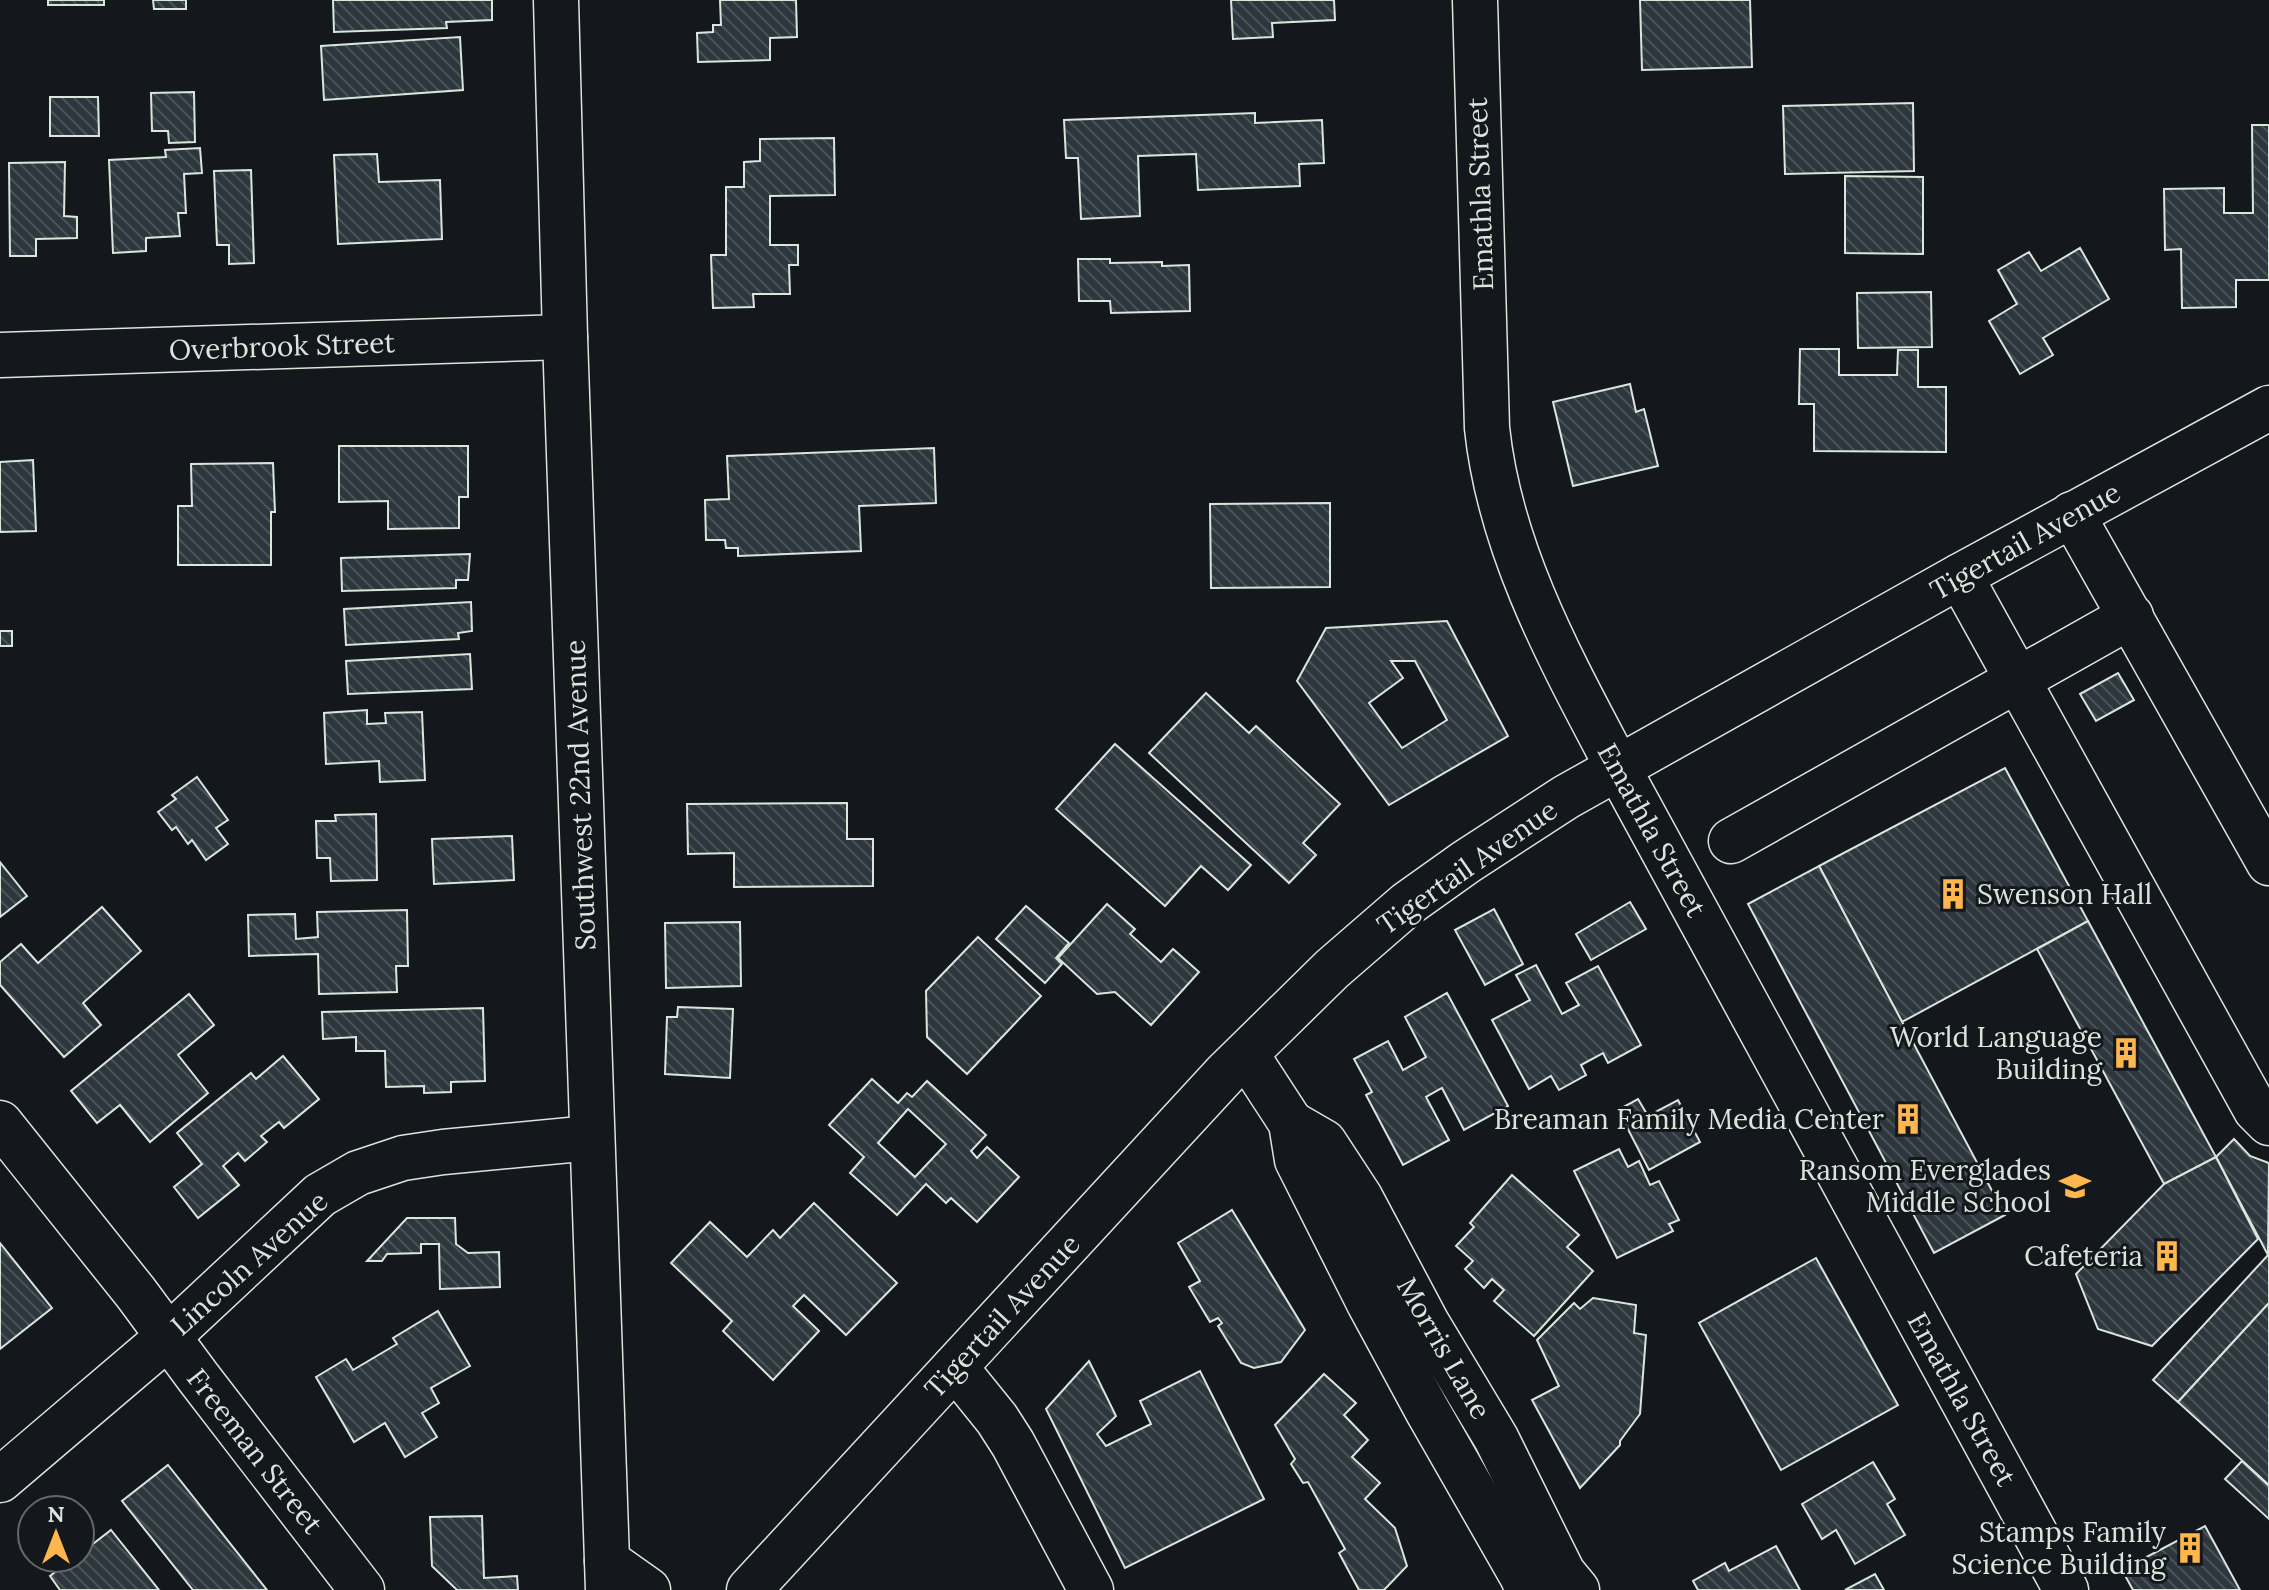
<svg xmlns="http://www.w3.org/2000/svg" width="2269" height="1590" viewBox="0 0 2269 1590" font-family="Lora,serif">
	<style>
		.building { fill: url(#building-back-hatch); stroke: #d8e6dc; stroke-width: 2; fill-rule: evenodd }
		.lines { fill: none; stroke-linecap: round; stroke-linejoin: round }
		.minor-casing { stroke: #d8e6dc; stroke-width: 47 }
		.minor { stroke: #14181c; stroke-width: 44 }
		.labels { text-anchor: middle; stroke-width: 6; stroke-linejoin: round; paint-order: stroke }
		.street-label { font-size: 28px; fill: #d8e6dc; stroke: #14181c }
		.poi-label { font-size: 28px; fill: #d8e6dc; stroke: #14181c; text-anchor: end }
	</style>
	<defs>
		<pattern id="building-back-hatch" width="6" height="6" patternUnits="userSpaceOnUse" patternTransform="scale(2)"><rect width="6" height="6" fill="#2c363c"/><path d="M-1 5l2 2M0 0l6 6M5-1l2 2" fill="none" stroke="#4a5358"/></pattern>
	</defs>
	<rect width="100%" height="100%" fill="#14181c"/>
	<g class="building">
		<rect x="48" y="0" width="56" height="5"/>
		<polygon points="153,0 186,0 186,9 154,9"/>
		<polygon points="333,0 492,0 492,20 446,22 447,28 334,32"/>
		<polygon points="720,0 796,0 797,37 770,38 770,60 698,62 697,33 713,32 713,25 721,25"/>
		<polygon points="1231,0 1334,0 1335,20 1272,23 1273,37 1233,39"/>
		<polygon points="1640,0 1750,0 1752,67 1642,70"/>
		<polygon points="460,37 463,90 324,100 321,46"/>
		<polygon points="194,92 195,142 169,143 168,131 152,131 151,93"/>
		<polygon points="50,97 98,97 99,136 50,136"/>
		<polygon points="1913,103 1914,171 1785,174 1783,106"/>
		<polygon points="1255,113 1255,123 1322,120 1324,163 1299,164 1300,186 1198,190 1196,154 1138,156 1140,216 1081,219 1078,158 1066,158 1064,120"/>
		<polygon points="2252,125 2269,125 2269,280 2236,280 2236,307 2182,308 2181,249 2165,250 2164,189 2224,188 2224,213 2253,213"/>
		<polygon points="834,138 835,195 770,196 770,245 798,245 798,265 789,265 790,294 753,294 754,307 713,308 711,255 726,255 726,187 744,187 744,162 760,161 760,139"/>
		<polygon points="200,148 202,173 184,174 186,213 178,213 180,236 146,238 146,251 113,253 109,160 166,157 165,150"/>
		<polygon points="377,154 379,182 440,180 442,239 338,244 334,155"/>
		<polygon points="65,162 64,216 77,217 77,238 36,239 36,256 10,256 9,163"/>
		<polygon points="251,170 254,263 229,264 229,245 217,245 214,171"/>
		<polygon points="1845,176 1923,177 1923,254 1845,253"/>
		<polygon points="2080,248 2109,299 2043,338 2053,355 2020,374 1989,321 2017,304 1998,270 2029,252 2041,271"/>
		<polygon points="1078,259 1110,259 1110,263 1162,262 1162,266 1189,265 1190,311 1111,313 1110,301 1079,301"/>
		<polygon points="1931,292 1932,347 1858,348 1857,293"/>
		<polygon points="1800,349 1839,349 1839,375 1897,375 1898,350 1918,350 1918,387 1946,387 1946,452 1814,451 1814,404 1799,404"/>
		<polygon points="1630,384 1636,412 1644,409 1658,466 1573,486 1553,402"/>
		<polygon points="339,446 468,446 468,497 459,497 459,528 388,529 388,501 339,502"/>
		<polygon points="934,448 936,503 859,506 861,551 738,556 738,548 726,548 725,540 706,540 705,500 729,499 727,456"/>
		<polygon points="33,460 36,531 0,532 0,462"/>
		<polygon points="273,463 275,512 271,512 271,565 178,565 178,506 192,506 191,464"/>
		<polygon points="1330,503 1330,587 1211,588 1210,504"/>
		<polygon points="470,554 468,580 456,580 456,588 342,591 341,558"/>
		<polygon points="471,602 472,631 458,633 459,639 346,645 344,609"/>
		<path d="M1447,621L1508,736L1389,805L1297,681L1326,628ZM1391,661H1415L1447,720L1402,748L1369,703L1403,678Z"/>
		<rect x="0" y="631" width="12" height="15"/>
		<polygon points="470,654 472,689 348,694 346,661"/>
		<polygon points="2118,673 2134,700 2096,721 2080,694"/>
		<polygon points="1206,693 1249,733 1256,726 1340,804 1303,843 1316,855 1289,883 1149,753"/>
		<polygon points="367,710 367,724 386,723 385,713 422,712 425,780 380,782 379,761 326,764 324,713"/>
		<polygon points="1115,744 1251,865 1228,890 1201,866 1165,906 1056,809"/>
		<polygon points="2005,768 2088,921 1902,1022 1819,866"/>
		<polygon points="197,777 228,820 216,828 228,844 206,860 192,840 188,844 176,827 172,830 158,812 176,799 172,795"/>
		<polygon points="847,803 847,839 873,839 873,886 734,887 734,853 688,854 687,804"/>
		<polygon points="376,814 377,880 331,881 330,858 317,858 316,821 336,821 335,815"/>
		<polygon points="512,836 514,880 434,884 432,839"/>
		<polygon points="0,862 27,896 0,917"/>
		<polygon points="1819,866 2005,1215 1934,1253 1748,904"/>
		<polygon points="1630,902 1646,929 1591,960 1576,934"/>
		<polygon points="1107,904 1135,929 1130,934 1161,962 1173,949 1199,972 1151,1025 1115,992 1097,994 1058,958"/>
		<polygon points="1026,906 1069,943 1056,958 1062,964 1045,983 996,939"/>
		<polygon points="102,907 141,951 83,1003 101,1025 64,1057 0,985 0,962 21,944 38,963"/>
		<polygon points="1494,909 1523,964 1485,985 1455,930"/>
		<polygon points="407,910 408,966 396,966 397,992 319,994 318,954 249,956 248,915 295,914 296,939 318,937 317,912"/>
		<polygon points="2088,921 2216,1157 2164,1184 2037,949"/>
		<polygon points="740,922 741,986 666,988 665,923"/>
		<polygon points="978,937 1041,996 967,1074 927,1037 926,991"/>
		<polygon points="1536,965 1562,1014 1579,1005 1566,983 1598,966 1641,1045 1608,1063 1603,1053 1581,1065 1586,1075 1559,1090 1551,1076 1529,1089 1492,1020 1530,1000 1516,975"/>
		<polygon points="1447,993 1508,1106 1464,1130 1442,1088 1426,1097 1449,1140 1403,1165 1366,1095 1372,1092 1354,1059 1388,1041 1403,1070 1426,1057 1405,1017"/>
		<polygon points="189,994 214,1025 178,1055 208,1093 150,1142 120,1105 97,1123 71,1091"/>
		<polygon points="678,1007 733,1009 730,1078 665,1074 667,1017 677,1017"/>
		<polygon points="483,1008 485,1081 451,1082 451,1092 424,1093 424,1086 386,1087 385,1051 356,1051 356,1037 323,1039 322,1012"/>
		<polygon points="283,1056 319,1099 284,1128 279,1122 261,1136 267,1142 245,1161 238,1153 223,1166 239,1185 198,1218 174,1187 202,1164 177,1133 251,1073 256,1079"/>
		<path d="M872,1079L898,1103L907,1093L912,1097L927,1081L986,1135L971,1151L977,1158L987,1147L1019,1177L977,1222L951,1198L946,1203L926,1184L897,1215L850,1173L864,1157L829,1125ZM908,1109L946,1144L915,1177L878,1143Z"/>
		<polygon points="1638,1099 1648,1116 1678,1100 1700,1142 1649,1170 1618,1110"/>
		<polygon points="2234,1139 2250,1156 2269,1163 2268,1255 2216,1157"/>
		<polygon points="1619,1149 1628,1167 1639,1161 1650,1185 1659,1181 1679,1220 1669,1224 1673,1231 1617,1258 1574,1171"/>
		<polygon points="2216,1157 2258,1239 2152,1346 2098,1329 2076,1274 2164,1184"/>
		<polygon points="1512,1175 1579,1235 1567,1247 1593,1271 1534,1336 1494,1301 1504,1290 1492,1279 1484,1288 1465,1269 1473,1261 1456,1246 1474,1227 1470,1223"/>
		<polygon points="814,1203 897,1283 846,1335 804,1295 793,1306 819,1331 773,1380 723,1331 732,1321 671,1263 710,1222 747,1257 773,1230 780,1238"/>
		<polygon points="1232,1210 1305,1330 1281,1362 1254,1368 1241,1363 1218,1326 1222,1323 1218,1318 1210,1322 1189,1287 1200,1281 1178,1243"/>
		<polygon points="407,1218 455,1218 456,1244 468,1253 499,1252 500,1287 440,1289 439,1244 421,1244 421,1253 387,1254 382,1261 367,1261"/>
		<polygon points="0,1243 52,1308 0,1349"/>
		<polygon points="2269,1254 2269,1303 2178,1402 2153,1380"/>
		<polygon points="1816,1258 1898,1405 1781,1470 1699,1323"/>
		<polygon points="1593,1298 1636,1305 1634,1333 1646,1335 1640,1414 1620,1441 1620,1445 1580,1488 1532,1400 1559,1386 1537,1340 1574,1303 1580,1309"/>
		<polygon points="2269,1303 2269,1485 2178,1402"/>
		<polygon points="438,1311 470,1366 431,1388 439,1403 422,1413 437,1437 405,1457 385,1423 354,1442 316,1377 346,1359 353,1370 397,1344 393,1338"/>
		<polygon points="1089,1361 1116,1416 1097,1434 1106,1446 1151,1424 1140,1401 1200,1371 1264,1499 1125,1568 1046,1409"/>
		<polygon points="1324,1374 1356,1403 1344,1415 1368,1440 1352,1457 1380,1483 1365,1499 1395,1528 1407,1566 1384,1590 1359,1590 1339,1553 1345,1549 1308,1482 1303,1483 1291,1464 1295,1459 1275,1425"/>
		<polygon points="2242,1461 2269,1486 2269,1519 2225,1479"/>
		<polygon points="1873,1462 1895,1499 1887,1504 1905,1535 1855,1564 1836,1530 1822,1539 1802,1504"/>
		<polygon points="168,1465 267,1590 193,1590 122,1501"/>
		<polygon points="482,1516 484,1578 517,1576 518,1590 457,1590 432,1566 430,1517"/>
		<polygon points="2205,1526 2240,1590 2133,1590 2122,1570"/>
		<polygon points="111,1530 159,1590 60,1590 50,1576 74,1558 80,1558 80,1554"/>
		<polygon points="1776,1546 1800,1590 1698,1590 1693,1581 1725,1563 1729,1571"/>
		<polygon points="1875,1574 1884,1590 1845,1590"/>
	</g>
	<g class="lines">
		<defs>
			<g id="minor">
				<polyline points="556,0 565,337 608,1590"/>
				<path d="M1475,0L1487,428C1500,551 1561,660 1618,768L2066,1590"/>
				<polyline points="0,355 565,337"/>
				<polyline points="2072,514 2269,863"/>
				<polyline points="1960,576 2256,1110 2269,1123"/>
				<polyline points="1731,841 2131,616"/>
				<polyline points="1246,1054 1291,1123 1297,1160 1369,1303 1427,1410 1522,1576 1528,1590"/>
				<polyline points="0,1123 136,1293 198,1377 362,1590"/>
				<polyline points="1291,1123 1324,1142 1360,1197 1427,1323 1496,1438 1563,1573 1577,1590"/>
				<polyline points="955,1367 997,1419 1013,1444 1091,1590"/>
				<polyline points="0,1480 168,1337 320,1195 358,1173 403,1158 443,1152 591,1138"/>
				<polyline points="607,1561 648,1590"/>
				<polyline points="749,1590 1226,1073 1332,969 1407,904 1466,862 1566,797 1960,576 2269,408"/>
			</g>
		</defs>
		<use href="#minor" class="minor-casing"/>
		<use href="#minor" class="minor"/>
	</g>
	<defs>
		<symbol id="building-bare" viewBox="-9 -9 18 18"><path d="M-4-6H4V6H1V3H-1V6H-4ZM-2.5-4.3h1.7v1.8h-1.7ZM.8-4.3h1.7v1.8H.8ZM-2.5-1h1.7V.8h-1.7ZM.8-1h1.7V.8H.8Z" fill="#ffb74d" stroke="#14181c" stroke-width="2.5" paint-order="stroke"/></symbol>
		<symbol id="school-bare" viewBox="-9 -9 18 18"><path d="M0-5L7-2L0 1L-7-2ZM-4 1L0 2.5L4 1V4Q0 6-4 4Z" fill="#ffb74d" stroke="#14181c" stroke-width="2.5" paint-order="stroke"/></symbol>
	</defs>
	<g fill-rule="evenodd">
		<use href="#building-bare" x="1931" y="872" width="44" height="44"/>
		<use href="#building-bare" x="2104" y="1031" width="44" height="44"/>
		<use href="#building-bare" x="1886" y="1097" width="44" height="44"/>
		<use href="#school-bare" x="2053" y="1164" width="44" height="44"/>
		<use href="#building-bare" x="2145" y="1234" width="44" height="44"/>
		<use href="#building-bare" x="2168" y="1526" width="44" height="44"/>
	</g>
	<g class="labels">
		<g class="street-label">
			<text transform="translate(1480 194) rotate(-92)" y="10">Emathla Street</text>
			<text transform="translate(282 346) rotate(-2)" y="10">Overbrook Street</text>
			<text transform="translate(2025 541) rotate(-29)" y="10">Tigertail Avenue</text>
			<text transform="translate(580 795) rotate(-92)" y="10">Southwest 22nd Avenue</text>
			<text transform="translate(1652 830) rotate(61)" y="10">Emathla Street</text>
			<text transform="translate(1467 867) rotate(-35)" y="10">Tigertail Avenue</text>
			<text transform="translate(249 1263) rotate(-42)" y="10">Lincoln Avenue</text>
			<text transform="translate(1002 1316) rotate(-47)" y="10">Tigertail Avenue</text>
			<text transform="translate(1444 1348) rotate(60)" y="10">Morris Lane</text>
			<text transform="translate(1962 1399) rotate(61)" y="10">Emathla Street</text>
			<text transform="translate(255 1451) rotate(52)" y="10">Freeman Street</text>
		</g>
		<g class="poi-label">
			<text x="1977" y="904" text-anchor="start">Swenson Hall</text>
			<text x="2102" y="1047">World Language<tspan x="2102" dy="32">Building</tspan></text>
			<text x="1884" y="1129">Breaman Family Media Center</text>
			<text x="2051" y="1180">Ransom Everglades<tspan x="2051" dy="32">Middle School</tspan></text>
			<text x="2143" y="1266">Cafeteria</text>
			<text x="2166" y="1542">Stamps Family<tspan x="2166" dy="32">Science Building</tspan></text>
		</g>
	</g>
	<g transform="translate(56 1534)"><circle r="38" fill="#14181c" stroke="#626a69" stroke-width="2"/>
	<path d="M0-6L14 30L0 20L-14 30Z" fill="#ffb74d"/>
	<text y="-12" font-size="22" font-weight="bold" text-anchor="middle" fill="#d8e6dc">N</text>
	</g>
</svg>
